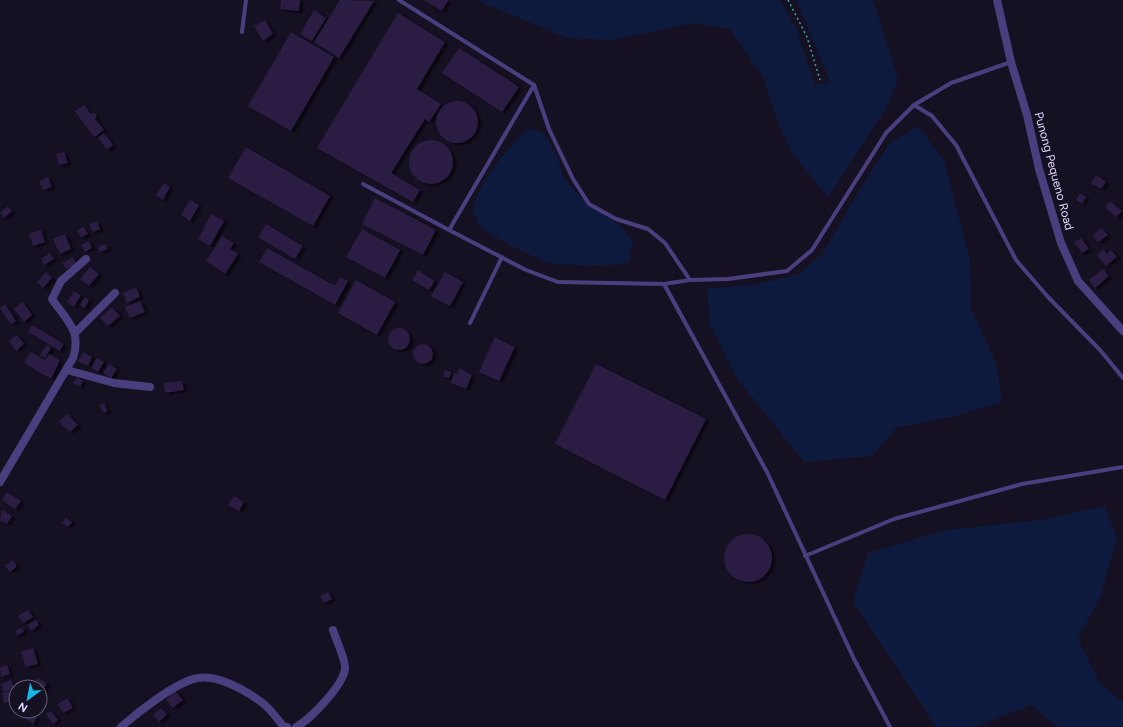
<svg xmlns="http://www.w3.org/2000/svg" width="1123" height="727" viewBox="0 0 1123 727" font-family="Figtree,sans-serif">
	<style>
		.water { fill: #0e193e }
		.building { fill: #2a1e42; filter: url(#shadow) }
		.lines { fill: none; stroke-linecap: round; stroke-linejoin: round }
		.path { stroke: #39a4ac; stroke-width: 1.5; stroke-dasharray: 2 3; stroke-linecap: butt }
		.lane { stroke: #4a3f7e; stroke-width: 4 }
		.street { stroke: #4a3f7e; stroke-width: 8 }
		.labels { text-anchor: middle; stroke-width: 3; stroke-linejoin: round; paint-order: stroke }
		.street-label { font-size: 12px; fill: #dfd6fb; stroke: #161023 }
	</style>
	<defs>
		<filter id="shadow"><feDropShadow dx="3.5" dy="2" stdDeviation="1" flood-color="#0009"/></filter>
	</defs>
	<rect width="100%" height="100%" fill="#161023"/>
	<g class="water">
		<polygon points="476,0 780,0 797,30 815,85 830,82 796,0 871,0 876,9 898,79 886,108 828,197 794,156 780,128 763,77 730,29 694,23 611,40 567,38"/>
		<polygon points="918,126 944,160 970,260 971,308 996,363 1002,402 951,417 896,428 872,456 804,462 738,380 710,325 707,288 754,285 799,274 823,253 858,192 889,144"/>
		<path d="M529,128L544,133L558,158L563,176L572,188L593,208L620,225L633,241L629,262C619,267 559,266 547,262C533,257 492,237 482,228C477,224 475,214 472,209C483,176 505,152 529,128Z"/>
		<polygon points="1105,506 1117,538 1100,598 1078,639 1100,683 1123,702 1123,727 1057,727 1031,705 975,727 935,727 922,705 853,602 868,553 946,530 1040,520"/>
	</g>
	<g class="building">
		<polygon points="281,0 300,0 299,11 280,9"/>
		<polygon points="340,0 374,1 339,58 314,42"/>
		<polygon points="424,0 448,0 442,11"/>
		<polygon points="314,10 326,18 312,41 300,34"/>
		<polygon points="398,13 445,42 417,89 441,104 429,122 425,119 391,173 420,190 413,202 317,148"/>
		<polygon points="265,20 273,34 263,41 254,26"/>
		<polygon points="291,32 334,57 291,131 248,106"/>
		<polygon points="459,48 519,87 502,112 442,73"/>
		<circle cx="457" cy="122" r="21"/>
		<polygon points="84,105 91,114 94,112 97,118 95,119 104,130 94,137 75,111"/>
		<polygon points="104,133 113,145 107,150 98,138"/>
		<circle cx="431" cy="162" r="22"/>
		<polygon points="246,147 330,196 313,226 228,178"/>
		<polygon points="64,152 68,163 59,165 56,154"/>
		<polygon points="1097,175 1106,182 1101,189 1091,183"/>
		<polygon points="48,177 52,187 43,190 39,181"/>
		<polygon points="164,183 170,187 163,200 156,195"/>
		<polygon points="1080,193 1086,197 1082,204 1076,200"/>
		<polygon points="375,198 436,230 423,255 362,224"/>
		<polygon points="190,200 199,205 190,221 181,215"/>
		<polygon points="1110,201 1122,211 1116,217 1105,207"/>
		<polygon points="8,206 12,211 4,218 0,213"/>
		<polygon points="211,214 224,221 210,246 198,239"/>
		<polygon points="97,221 100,229 93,232 89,224"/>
		<polygon points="266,224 303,246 295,259 258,237"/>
		<polygon points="84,227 88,234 81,237 77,230"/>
		<polygon points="1101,228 1108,235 1098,242 1093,235"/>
		<polygon points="362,229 400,250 385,278 346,257"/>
		<polygon points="41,230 45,242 33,246 29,234"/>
		<polygon points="65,234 71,249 60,254 53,239"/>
		<polygon points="222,236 234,243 230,249 238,254 225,274 206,261"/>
		<polygon points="1081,238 1089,249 1082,253 1074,242"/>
		<polygon points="89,241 92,248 85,252 81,245"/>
		<polygon points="106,244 108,249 100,252 98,247"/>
		<polygon points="267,248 335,286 340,277 348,281 335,305 259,262"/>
		<polygon points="1103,249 1107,254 1111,250 1117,257 1106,266 1097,255"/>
		<polygon points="50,253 54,259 44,265 41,259"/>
		<polygon points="73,257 76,264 66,269 62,263"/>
		<polygon points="90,267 99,274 89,286 80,279"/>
		<polygon points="1103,269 1109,276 1095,288 1089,280"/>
		<polygon points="418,270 435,281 429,290 412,280"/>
		<polygon points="46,272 52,278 43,288 37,282"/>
		<polygon points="445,272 463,282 450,306 431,296"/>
		<polygon points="356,280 395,302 377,335 338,313"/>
		<polygon points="136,287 140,297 127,303 123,293"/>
		<polygon points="74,291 81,295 74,307 67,302"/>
		<polygon points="85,297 89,300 85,308 80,305"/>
		<polygon points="140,301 145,312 130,318 125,307"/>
		<polygon points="23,302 32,315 24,322 14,309"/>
		<polygon points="5,304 16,321 11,324 0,308"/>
		<polygon points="112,307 120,316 108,326 100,318"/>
		<polygon points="32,325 64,344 60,351 28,332"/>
		<circle cx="399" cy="339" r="11"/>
		<polygon points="17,335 24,344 16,351 9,341"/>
		<polygon points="495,337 515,347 499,381 479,372"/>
		<circle cx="423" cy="354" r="10"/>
		<polygon points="47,345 51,348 45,358 40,355"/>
		<polygon points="31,352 45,360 49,354 60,360 51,379 24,363"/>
		<polygon points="83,352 92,357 88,366 78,361"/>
		<polygon points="97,358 104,362 98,372 91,368"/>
		<polygon points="109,364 117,369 111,378 103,373"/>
		<polygon points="596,364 706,419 665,500 555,444"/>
		<polygon points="460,368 472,375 466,389 451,383 454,373 457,374"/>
		<polygon points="445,370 452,372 449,378 443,376"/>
		<polygon points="77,377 83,381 80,387 73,383"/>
		<polygon points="182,381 184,390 165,393 164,383"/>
		<polygon points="104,403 108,411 104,413 99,405"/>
		<polygon points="67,414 78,425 70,432 59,422"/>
		<polygon points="7,492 21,501 15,509 2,500"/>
		<polygon points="234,496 244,502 239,511 228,505"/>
		<polygon points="2,510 12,516 7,524 0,520"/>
		<polygon points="66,518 72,522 68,527 62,523"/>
		<circle cx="748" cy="558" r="24"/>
		<polygon points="13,560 17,566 10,572 5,566"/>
		<polygon points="328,592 332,599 324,603 320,596"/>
		<polygon points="28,610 33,617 23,623 18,616"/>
		<polygon points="36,620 39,625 31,631 27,625"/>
		<polygon points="22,627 24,632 17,635 15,631"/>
		<polygon points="33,648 38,664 26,667 21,652"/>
		<polygon points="7,665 10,674 1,677 0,668"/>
		<polygon points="37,678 47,683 43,691 40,689 40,687 33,686"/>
		<polygon points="11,680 14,689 4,692 1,684"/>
		<polygon points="10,691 12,701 4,703 2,693"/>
		<polygon points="175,691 183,700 173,708 166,700"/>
		<polygon points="68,698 73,708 63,713 58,704"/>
		<polygon points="161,708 167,714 159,722 153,715"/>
		<polygon points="51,711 58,720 53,724 46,714"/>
		<polygon points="28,712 37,718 33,724 24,717"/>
	</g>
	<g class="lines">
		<polyline class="path" points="788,0 807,37 820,80"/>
		<g class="lane">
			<polyline points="399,0 534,85 449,230 526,270 558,282 664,284 767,472 854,659 890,727"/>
			<polyline points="242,32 246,0"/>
			<polyline points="534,85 549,129 573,179 589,204 616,219 648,229 665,243 690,280"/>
			<polyline points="914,105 932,116 956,145 1016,260 1048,297 1100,350 1123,378"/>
			<polyline points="363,184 449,230"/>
			<polyline points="664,284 690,280 728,279 787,271 812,250 886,133 914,105 951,83 1011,62"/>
			<polyline points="470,323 502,257"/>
			<polyline points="805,556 894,519 1022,484 1123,467"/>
		</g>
		<g class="street">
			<polyline points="997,0 1011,62 1027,115 1039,169 1061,243 1078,281 1123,331"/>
			<polyline points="75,333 115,293"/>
			<polyline points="67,370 114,383 150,387"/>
			<path d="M0,482L73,358C82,331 67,321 52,299L61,281L86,259"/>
			<path d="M121,727C137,713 177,681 198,678C219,675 244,690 260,701C269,707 276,717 283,726L287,727"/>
			<path d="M296,727C311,719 343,685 345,669C346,660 336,640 333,630"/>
		</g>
	</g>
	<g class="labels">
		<g class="street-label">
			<text transform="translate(1054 171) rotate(75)" y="4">Punong Pequeno Road</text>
		</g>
	</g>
	<g transform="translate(28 699) rotate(212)"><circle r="19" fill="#161023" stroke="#665f79"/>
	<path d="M0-3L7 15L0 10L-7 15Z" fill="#14b8e9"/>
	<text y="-6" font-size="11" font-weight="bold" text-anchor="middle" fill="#dfd6fb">N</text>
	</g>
</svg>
